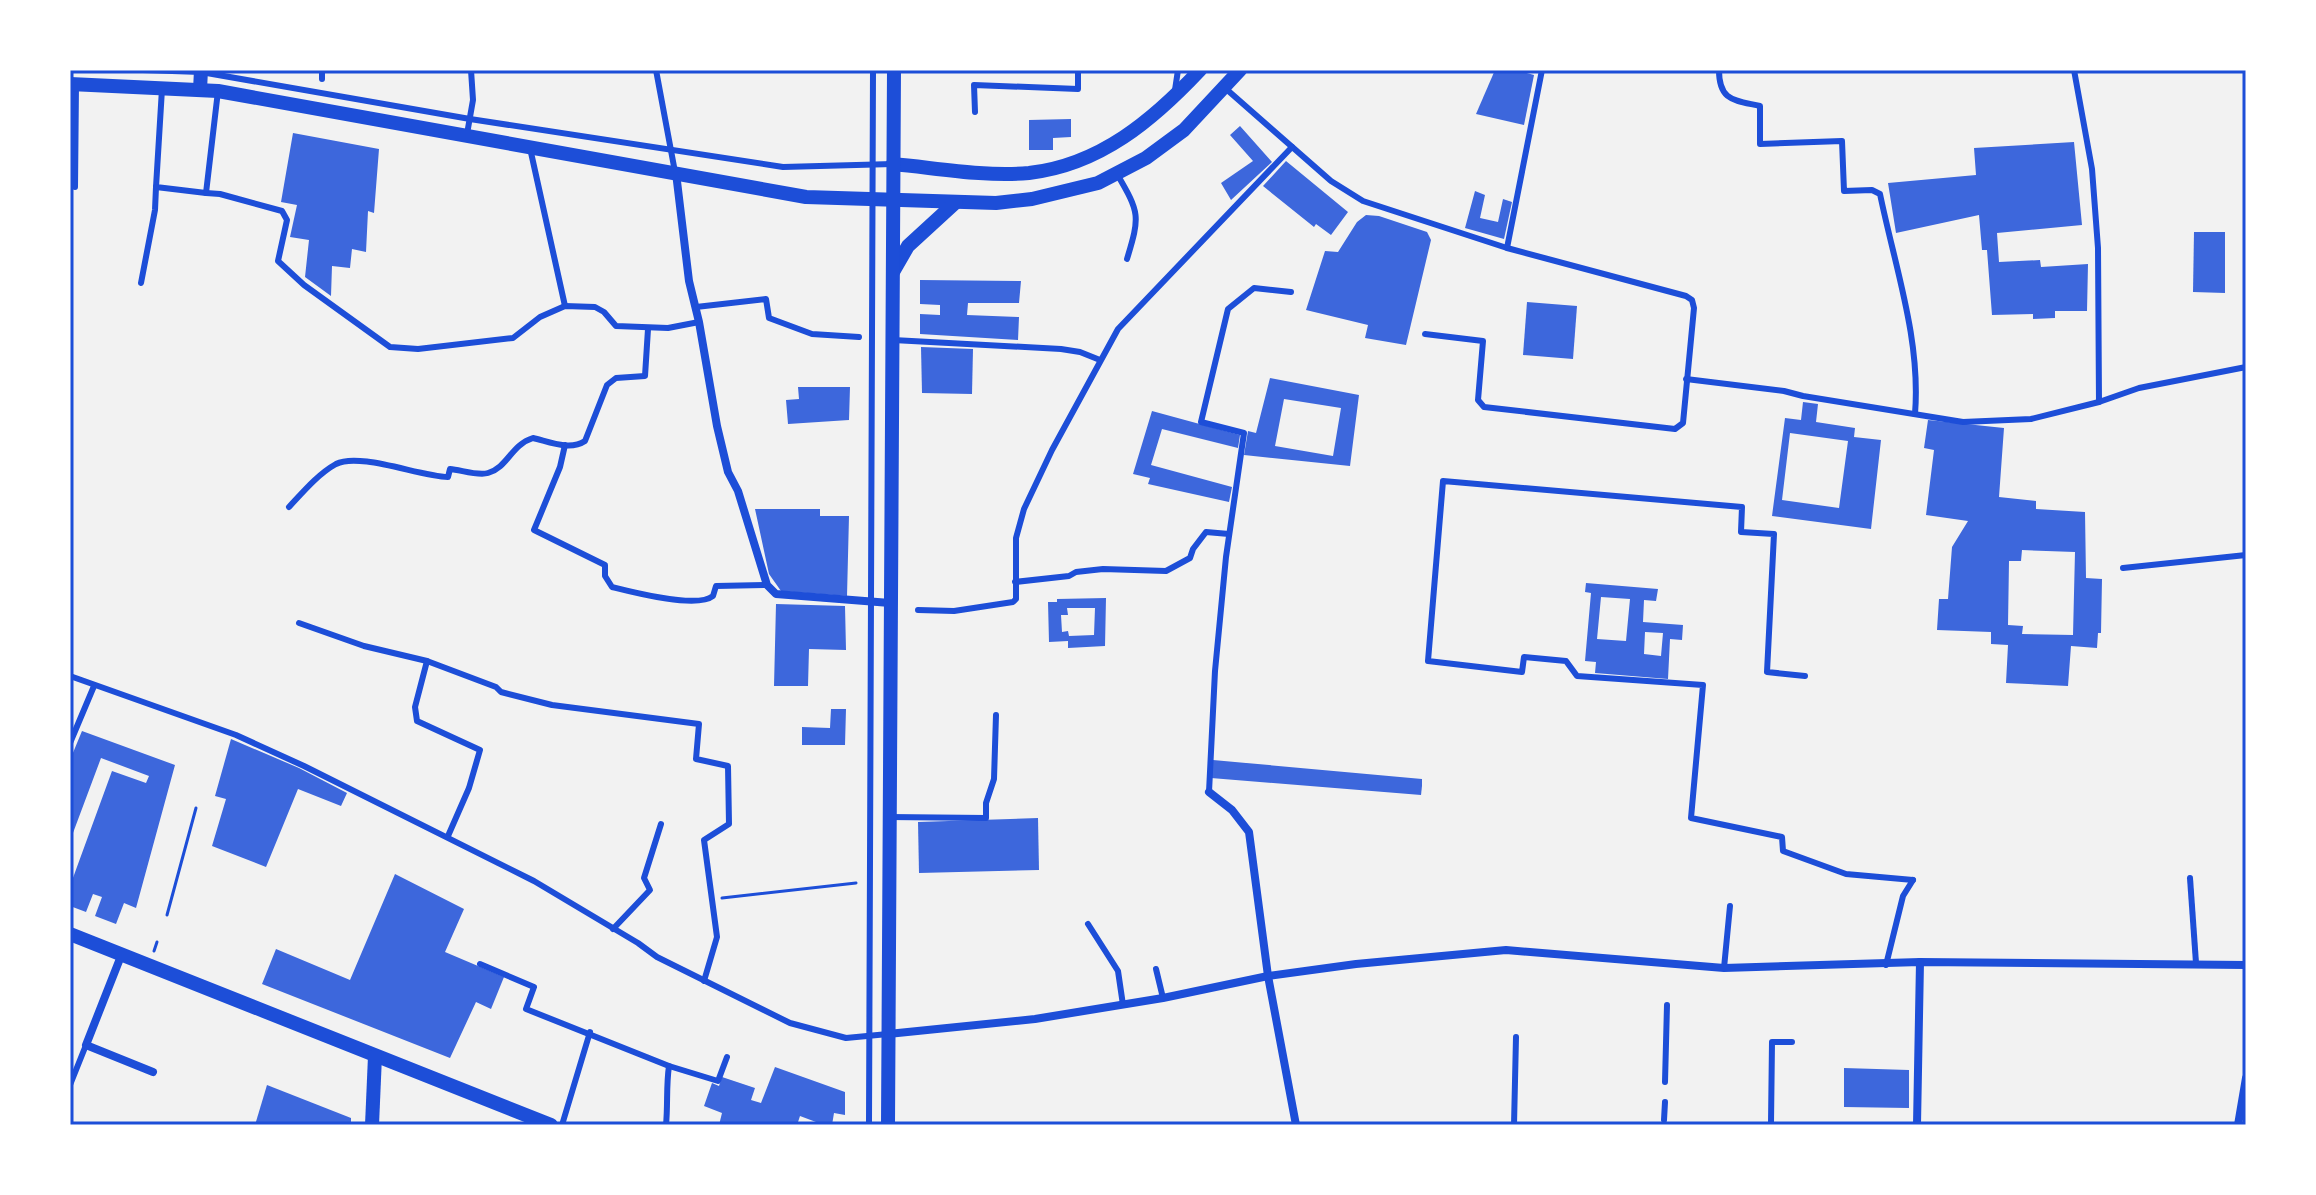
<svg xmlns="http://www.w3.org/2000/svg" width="2316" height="1195" viewBox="0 0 2316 1195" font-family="'Titillium Web',sans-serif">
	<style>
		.building { fill: #3d67dc; fill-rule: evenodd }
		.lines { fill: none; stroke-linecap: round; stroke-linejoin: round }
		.path { stroke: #1d4ed8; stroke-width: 3 }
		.service { stroke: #1d4ed8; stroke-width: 6 }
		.minor { stroke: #1d4ed8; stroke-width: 8 }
		.tertiary { stroke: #1d4ed8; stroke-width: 14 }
		.neatline { fill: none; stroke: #1d4ed8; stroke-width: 3 }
	</style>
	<rect width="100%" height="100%" fill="#f2f2f2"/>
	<g class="building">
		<polygon points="1495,70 1516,70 1534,75 1524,125 1476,114"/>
		<polygon points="1071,119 1071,137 1053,138 1053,150 1029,150 1029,120"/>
		<polygon points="1240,126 1272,162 1231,200 1221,183 1253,161 1230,135"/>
		<polygon points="293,133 379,149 374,213 368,211 366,252 352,249 350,268 332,266 331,296 305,277 309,240 290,237 297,205 281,202"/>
		<polygon points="2074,142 2082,225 1997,233 1999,262 2040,260 2041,267 2088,264 2087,311 2055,311 2055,318 2033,319 2033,314 1992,315 1987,250 1982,250 1979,215 1896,233 1888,183 1976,175 1974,148"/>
		<polygon points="1286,161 1348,212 1331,235 1316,224 1314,227 1263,186"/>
		<polygon points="1475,191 1485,195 1480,218 1498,222 1503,199 1512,202 1504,239 1465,228"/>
		<polygon points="1366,215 1379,216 1427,232 1431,240 1406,345 1365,338 1368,325 1306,310 1325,251 1338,252 1357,222"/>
		<polygon points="2194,232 2225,232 2225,293 2193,292"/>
		<polygon points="920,280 1021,281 1019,303 968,303 967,315 1019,317 1018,340 920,334 920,314 940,315 940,305 920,304"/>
		<polygon points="1527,302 1577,306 1573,359 1523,355"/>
		<polygon points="921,347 973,349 972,394 922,393"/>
		<path d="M1270,378L1359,395L1350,466L1244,455L1248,431L1256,433ZM1284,399L1341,408L1333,456L1275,446Z"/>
		<polygon points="798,387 850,387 849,420 788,424 786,400 799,399"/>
		<path d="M1803,402L1818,404L1816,422L1855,428L1854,437L1881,440L1871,529L1772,516L1785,418L1801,420ZM1790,433L1848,441L1839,508L1782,500Z"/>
		<polygon points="1152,411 1240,435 1238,448 1162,429 1151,465 1232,487 1229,502 1148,484 1150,478 1133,474"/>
		<path d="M1928,420L2004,428L1999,497L2036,501V509L2085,512L2086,578L2102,579L2101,633H2098L2097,648L2071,646L2068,686L2006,683L2008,645L1991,644V632L1937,630L1939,599H1948L1952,547L1968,521L1926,515L1934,450L1924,448ZM2022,550L2075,552L2073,635L2022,634L2023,626L2008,625L2009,561H2021Z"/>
		<polygon points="755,509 820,509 820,516 849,516 847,596 781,591 769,574"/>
		<path d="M1586,583L1658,589L1656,601L1644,600L1643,622L1683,625L1682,640L1670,639L1668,679L1595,673L1596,662L1585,661L1591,593L1585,592ZM1601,597L1630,599L1626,641L1597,639ZM1645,632L1663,633L1661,656L1644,654Z"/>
		<path d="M1106,598L1105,646L1068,648V641L1049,642L1048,602H1057V599ZM1067,608H1095L1094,635L1069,636L1068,631L1062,632L1061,615H1068Z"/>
		<polygon points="776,604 845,606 846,650 809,649 808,686 774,686"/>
		<polygon points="831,709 846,709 845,745 802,745 802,727 830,728"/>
		<polygon points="82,731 175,765 136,908 124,903 116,924 95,916 102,897 93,894 86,912 70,906 70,886 112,771 146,783 149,776 101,758 70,841 70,760"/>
		<polygon points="231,739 299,768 347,793 341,806 298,789 266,867 212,846 226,799 215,796"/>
		<polygon points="1213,760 1422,779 1422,786 1421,795 1211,778"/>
		<polygon points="1038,818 1039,870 919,873 918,822"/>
		<polygon points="395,874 464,909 445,952 504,977 491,1009 476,1002 450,1058 262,984 276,949 350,980"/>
		<polygon points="775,1067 845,1092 845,1115 834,1113 832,1125 824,1125 800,1116 797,1125 719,1125 722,1113 704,1106 712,1083 719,1086 722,1077 755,1088 751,1100 761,1103"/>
		<polygon points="1844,1068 1909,1070 1909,1108 1844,1107"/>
		<polygon points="267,1085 351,1118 351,1125 255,1125"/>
	</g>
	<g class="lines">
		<g class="path">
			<polyline points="722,898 856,883"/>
			<polyline points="167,915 196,808"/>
			<polyline points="154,951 157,942"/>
		</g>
		<g class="service">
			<polyline points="143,70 201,72 470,119 783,167 893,164"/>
			<polyline points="656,70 675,172"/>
			<path d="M1719,70C1719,101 1734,100 1760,106V144L1842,141L1844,191L1872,190L1880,194C1895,267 1921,340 1915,414"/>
			<polyline points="2074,70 2092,169 2098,248 2099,402"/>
			<polyline points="322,79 322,70"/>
			<polyline points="1225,88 1331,181 1363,201 1507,248 1686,296 1692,300 1694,308 1683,423 1675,429 1484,407 1478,400 1483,341 1425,334"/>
			<polyline points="162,89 156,187 206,193"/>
			<polyline points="1175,90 1178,70"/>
			<polyline points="218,91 206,193 220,194 282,211 287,220 278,261 304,285 390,347 418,349 513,338 540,317 565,306 595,307 604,312 616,326 668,328 699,322"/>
			<polyline points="975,112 974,85 1078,89 1078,70"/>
			<polyline points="467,134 473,100 471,70"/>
			<polyline points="530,148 565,306"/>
			<path d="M1117,174C1140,213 1140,216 1127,259"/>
			<polyline points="75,187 76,85"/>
			<polyline points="1507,248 1542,70"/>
			<polyline points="141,283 155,210 156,187"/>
			<polyline points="696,307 766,299 769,318 812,334 859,337"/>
			<polyline points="893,340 1061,349 1080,352 1100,360"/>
			<polyline points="1686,379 1784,391 1803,396 1963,422 2031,419 2099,402 2139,388 2246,367"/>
			<path d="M565,445L560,467L534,530L605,565V576L612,587C632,592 697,609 713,596L716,586L767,585"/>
			<path d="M289,507C303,492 318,474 336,464C359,452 419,476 448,477L450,469C461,470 478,476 488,473C508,467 511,445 533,438C550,442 570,451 585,441L607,385L616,378L645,376L648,329"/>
			<polyline points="2123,568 2246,555"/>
			<polyline points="1015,582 1069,576 1076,572 1103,569 1166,571 1190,558 1193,549 1206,532 1229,534"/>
			<polyline points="918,610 954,611 1013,602 1016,599 1016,538 1024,509 1052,450 1118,329 1292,147"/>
			<polyline points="299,623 364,646 427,661 496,687 501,692 552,705 699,724 696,759 728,766 729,824 704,840 717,937 704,981"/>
			<polyline points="427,661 415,707 417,721 480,750 469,788 448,836"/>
			<polyline points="70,676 236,735 304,766 534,881 638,943 657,957 790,1023 846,1038 888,1034"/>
			<polyline points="1805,676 1767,672 1774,534 1741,532 1742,507 1443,481 1428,661 1522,672 1524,657 1566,661 1577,676 1703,685 1691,818 1782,837 1783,851 1846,874 1913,880"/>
			<polyline points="70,743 94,686"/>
			<polyline points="1209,792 1215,671 1226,557 1244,433 1201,422 1228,309 1254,288 1291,292"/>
			<polyline points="889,817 986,818 986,803 994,779 996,715"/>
			<polyline points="2190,878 2196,963"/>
			<polyline points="1088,924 1118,971 1123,1005"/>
			<polyline points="613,929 650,890 644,878 661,824"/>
			<polyline points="480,964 534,987 526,1009 669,1066 718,1081 727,1057"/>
			<polyline points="1886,965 1903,896 1913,880"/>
			<polyline points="1724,968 1730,906"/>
			<polyline points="1156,969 1163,998"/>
			<polyline points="1665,1082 1667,1005"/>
			<polyline points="70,1085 86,1045"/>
			<polyline points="1664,1120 1665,1102"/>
			<polyline points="1771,1123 1772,1042 1792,1042"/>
			<polyline points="562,1125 590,1032"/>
			<path d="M666,1125C668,1104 666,1086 669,1066"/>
			<polyline points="869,1125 873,70"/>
			<polyline points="1514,1125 1516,1037"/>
		</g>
		<g class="minor">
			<polyline points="676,173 689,281 699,322 717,426 728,472 738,491 767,585 776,594 890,603"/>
			<polyline points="1209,792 1232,810 1249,832 1268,976 1296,1125"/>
			<polyline points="121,956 86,1045 153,1072"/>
			<polyline points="888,1034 1035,1019 1163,998 1268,976 1356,964 1506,950 1724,968 1920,962 2246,965"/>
			<polyline points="1917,1125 1920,962"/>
			<polyline points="2238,1125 2246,1078"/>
		</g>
		<g class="tertiary">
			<polyline points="70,84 218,91 806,197 996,203 1032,199 1098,183 1146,158 1184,130 1240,70"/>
			<polyline points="200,90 201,70"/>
			<path d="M893,164C937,168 984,177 1029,173C1100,165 1153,120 1200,70"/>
			<polyline points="893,272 908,246 956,202"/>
			<polyline points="70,934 551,1125"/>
			<polyline points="372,1125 375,1056"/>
			<polyline points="888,1125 894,70"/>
		</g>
	</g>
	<rect width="2316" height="1195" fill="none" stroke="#ffffff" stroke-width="144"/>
	<rect x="72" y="72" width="2172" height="1051" class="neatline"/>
</svg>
